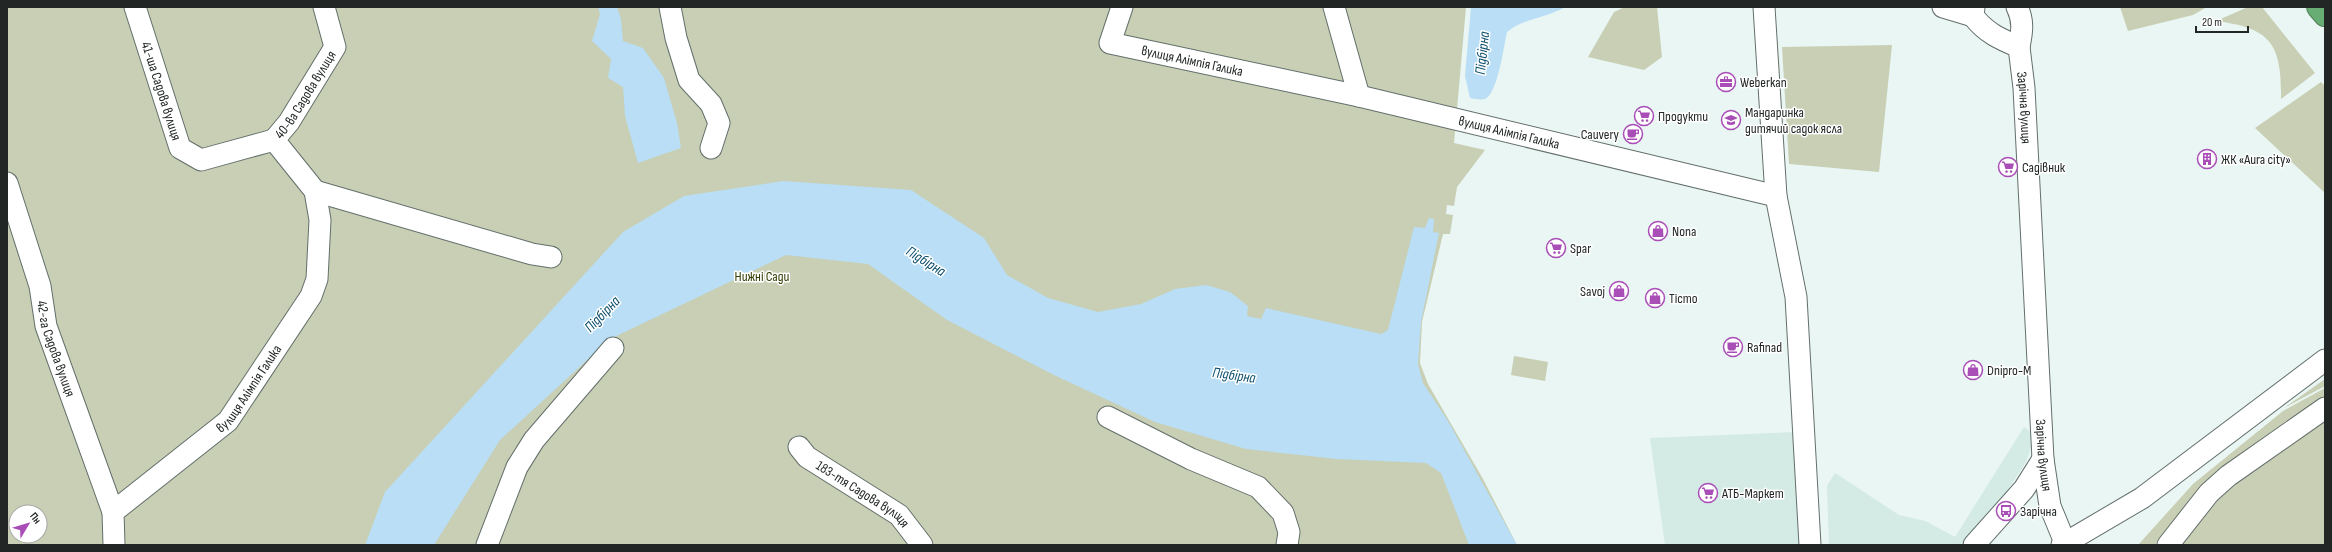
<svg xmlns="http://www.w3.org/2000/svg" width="2332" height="552" viewBox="0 0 2332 552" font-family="'Sofia Sans Condensed',sans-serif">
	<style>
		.built { fill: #d4eae4 }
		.green { fill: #c8cfb4; fill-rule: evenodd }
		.water { fill: #b9def5 }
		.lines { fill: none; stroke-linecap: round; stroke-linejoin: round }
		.minor-casing { stroke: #636f6b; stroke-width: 23 }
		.highway-casing { stroke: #507e58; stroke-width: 24 }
		.minor { stroke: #fff; stroke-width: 21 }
		.highway { stroke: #68ad73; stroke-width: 22 }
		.labels { text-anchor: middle; stroke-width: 3; stroke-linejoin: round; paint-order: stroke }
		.street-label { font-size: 14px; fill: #222725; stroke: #fff }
		.poi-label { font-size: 14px; fill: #222725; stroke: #fff; text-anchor: start }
		.park-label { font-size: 14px; fill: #323b00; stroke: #fff }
		.water-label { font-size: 15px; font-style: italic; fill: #0d4f6e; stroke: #fff }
	</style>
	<rect width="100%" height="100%" fill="#e9f6f3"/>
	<g class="built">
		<polygon points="2024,427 2035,435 2026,462 1974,542 1970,545 1829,545 1827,486 1835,473 1899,515 1925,521 1955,537"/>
		<polygon points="1797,432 1804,545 1665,545 1650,438"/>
	</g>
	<g class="green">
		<path d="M7,7H1466L1454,143L1485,150L1457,187L1454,206L1447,205L1446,214L1453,215L1450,234H1443L1422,322L1420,363L1428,384L1483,479L1517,545H7ZM16,512H40V536H16Z"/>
		<polygon points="1625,7 1657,7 1662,57 1644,70 1588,57 1614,12"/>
		<polygon points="2120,7 2207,7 2193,15 2128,31"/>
		<path d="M2248,7H2262L2315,73L2281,99C2282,44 2271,28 2216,21Z"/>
		<polygon points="1892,45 1879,172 1789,164 1782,47"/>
		<polygon points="2321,82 2325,86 2325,193 2255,128"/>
		<polygon points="1514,356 1548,362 1545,381 1511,375"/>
		<polygon points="2325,379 2325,386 2284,408"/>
		<polygon points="2325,388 2325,545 2138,545 2193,484 2283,411"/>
	</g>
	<g class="water">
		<polygon points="598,7 617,7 621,19 623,41 643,48 664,78 677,123 681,148 638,163 625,116 623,87 608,78 611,59 592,41 600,14"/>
		<path d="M1471,7H1565C1547,18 1524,18 1507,32C1504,45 1498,93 1485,99C1481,100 1474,99 1470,98L1465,76Z"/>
		<polygon points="784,181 911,190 984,238 1007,275 1048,298 1098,312 1141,304 1175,289 1206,285 1230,292 1248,306 1247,316 1261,319 1266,308 1381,334 1388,330 1414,227 1425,228 1429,218 1434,219 1433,232 1439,233 1421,322 1418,364 1423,383 1448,421 1517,545 1469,545 1441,473 1426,463 1337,459 1246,449 1155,422 1056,376 947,320 868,264 786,255 610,339 500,440 434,545 365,545 385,492 623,232 684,196"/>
	</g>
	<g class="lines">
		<defs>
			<g id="minor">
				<path id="s1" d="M135,7L180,148L201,160L274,140"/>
				<polyline points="670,7 676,38 689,80 711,104 719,123 711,148"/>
				<path id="s2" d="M1122,7L1110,43L1359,96L1776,196"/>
				<polyline points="1334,7 1359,96"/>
				<polyline points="1764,7 1776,196 1796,297 1810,545"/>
				<polyline points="1943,7 1973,16"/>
				<path d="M1974,7L1973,16C1986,33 2000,39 2019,47C2022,32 2024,21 2017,7"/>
				<path id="s3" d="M2019,47L2024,88L2043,459L2050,506L2066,545"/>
				<path id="s4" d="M7,183L40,286L46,326L113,512"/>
				<polyline points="315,191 532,254 551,257"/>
				<polyline points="1108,417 1191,459 1258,487 1283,513 1289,532 1287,545"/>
				<path id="s5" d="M799,447L807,457L899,515L922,545"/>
				<path id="s6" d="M114,545L113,512L228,421L311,296L317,279L320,220L315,191L274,140L289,122L335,47L324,7"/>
				<polyline points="487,545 517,467 534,440 613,348"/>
				<polyline points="1974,545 2024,489 2043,459"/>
				<polyline points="2062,545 2142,498 2325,360"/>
				<polyline points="2168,545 2209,493 2228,476 2325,408"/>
			</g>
			<polyline id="highway" points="2318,7 2325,15"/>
		</defs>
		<use href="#minor" class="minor-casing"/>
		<use href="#highway" class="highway-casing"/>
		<use href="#minor" class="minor"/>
		<use href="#highway" class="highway"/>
	</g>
	<defs>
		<symbol id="office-ring" viewBox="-11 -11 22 22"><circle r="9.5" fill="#fff" stroke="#a94db7" stroke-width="1.5"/><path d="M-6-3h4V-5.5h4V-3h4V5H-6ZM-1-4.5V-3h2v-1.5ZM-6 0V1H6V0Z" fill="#a94db7"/></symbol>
		<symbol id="supermarket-ring" viewBox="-11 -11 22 22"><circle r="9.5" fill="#fff" stroke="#a94db7" stroke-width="1.5"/><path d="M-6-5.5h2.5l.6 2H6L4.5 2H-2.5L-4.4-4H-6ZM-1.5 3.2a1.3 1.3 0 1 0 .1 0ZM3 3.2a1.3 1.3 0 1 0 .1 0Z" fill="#a94db7"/></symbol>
		<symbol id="school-ring" viewBox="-11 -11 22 22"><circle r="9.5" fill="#fff" stroke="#a94db7" stroke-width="1.5"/><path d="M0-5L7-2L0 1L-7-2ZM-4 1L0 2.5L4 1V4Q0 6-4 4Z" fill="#a94db7"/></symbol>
		<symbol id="cafe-ring" viewBox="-11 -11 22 22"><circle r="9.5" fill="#fff" stroke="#a94db7" stroke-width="1.5"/><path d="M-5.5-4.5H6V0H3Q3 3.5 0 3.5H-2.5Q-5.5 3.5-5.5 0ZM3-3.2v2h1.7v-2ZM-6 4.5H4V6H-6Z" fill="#a94db7"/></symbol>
		<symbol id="building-ring" viewBox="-11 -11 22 22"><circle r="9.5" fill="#fff" stroke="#a94db7" stroke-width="1.5"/><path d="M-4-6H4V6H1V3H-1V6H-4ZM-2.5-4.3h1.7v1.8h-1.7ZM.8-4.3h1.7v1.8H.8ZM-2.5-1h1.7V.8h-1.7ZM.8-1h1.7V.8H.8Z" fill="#a94db7"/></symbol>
		<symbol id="shop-ring" viewBox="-11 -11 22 22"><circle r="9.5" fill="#fff" stroke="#a94db7" stroke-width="1.5"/><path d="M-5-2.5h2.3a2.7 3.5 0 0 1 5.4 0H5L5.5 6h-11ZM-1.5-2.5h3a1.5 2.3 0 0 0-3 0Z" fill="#a94db7"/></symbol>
		<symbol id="bus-ring" viewBox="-11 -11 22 22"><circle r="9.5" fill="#fff" stroke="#a94db7" stroke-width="1.5"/><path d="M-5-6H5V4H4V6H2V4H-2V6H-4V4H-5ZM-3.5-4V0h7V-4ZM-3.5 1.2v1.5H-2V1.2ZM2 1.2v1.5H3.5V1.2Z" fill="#a94db7"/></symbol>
	</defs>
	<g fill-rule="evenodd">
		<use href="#office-ring" x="1715" y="71" width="22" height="22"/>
		<use href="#supermarket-ring" x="1633" y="105" width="22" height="22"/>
		<use href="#school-ring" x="1720" y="109" width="22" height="22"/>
		<use href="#cafe-ring" x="1622" y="123" width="22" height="22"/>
		<use href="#building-ring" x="2196" y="148" width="22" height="22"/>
		<use href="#supermarket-ring" x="1997" y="156" width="22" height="22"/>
		<use href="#shop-ring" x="1647" y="220" width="22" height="22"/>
		<use href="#supermarket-ring" x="1545" y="237" width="22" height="22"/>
		<use href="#shop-ring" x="1608" y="280" width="22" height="22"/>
		<use href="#shop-ring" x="1644" y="287" width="22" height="22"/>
		<use href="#cafe-ring" x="1722" y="336" width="22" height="22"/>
		<use href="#shop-ring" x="1962" y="359" width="22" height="22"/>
		<use href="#supermarket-ring" x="1697" y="482" width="22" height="22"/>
		<use href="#bus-ring" x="1995" y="500" width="22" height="22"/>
	</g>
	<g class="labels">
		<g class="street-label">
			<text dy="5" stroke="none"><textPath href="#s2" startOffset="122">вулиця Алімпія Галика</textPath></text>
			<text dy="5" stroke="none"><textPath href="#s1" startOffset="88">41-ша Садова вулиця</textPath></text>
			<text dy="5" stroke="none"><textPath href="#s6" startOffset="557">40-ва Садова вулиця</textPath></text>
			<text dy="5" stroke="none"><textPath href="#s3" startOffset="61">Зарічна вулиця</textPath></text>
			<text dy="5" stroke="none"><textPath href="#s2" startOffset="447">вулиця Алімпія Галика</textPath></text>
			<text dy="5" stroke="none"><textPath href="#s4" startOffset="173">42-га Садова вулиця</textPath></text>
			<text dy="5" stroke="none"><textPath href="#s6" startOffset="218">вулиця Алімпія Галика</textPath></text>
			<text dy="5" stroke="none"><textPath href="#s3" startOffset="409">Зарічна вулиця</textPath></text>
			<text dy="5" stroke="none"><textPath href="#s5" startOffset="80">183-тя Садова вулиця</textPath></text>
		</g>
		<g class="poi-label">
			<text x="1740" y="87">Weberkan</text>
			<text x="1745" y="117">Мандаринка<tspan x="1745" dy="16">дитячий садок ясла</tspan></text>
			<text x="1658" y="121">Продукти</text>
			<text x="1619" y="139" text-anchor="end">Cauvery</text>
			<text x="2221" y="164">ЖК «Aura city»</text>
			<text x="2022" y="172">Садівник</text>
			<text x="1672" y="236">Nona</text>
			<text x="1570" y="253">Spar</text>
			<text x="1605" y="296" text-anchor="end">Savoj</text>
			<text x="1669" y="303">Тісто</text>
			<text x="1747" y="352">Rafinad</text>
			<text x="1987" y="375">Dnipro-M</text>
			<text x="1722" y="498">АТБ-Маркет</text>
			<text x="2020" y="516">Зарічна</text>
		</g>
		<g class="park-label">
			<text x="762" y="281">Нижні Сади</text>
		</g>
		<g class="water-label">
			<text transform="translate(1482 53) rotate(-84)" y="5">Підбірна</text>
			<text transform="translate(926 261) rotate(32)" y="5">Підбірна</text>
			<text transform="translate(602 314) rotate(-46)" y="5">Підбірна</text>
			<text transform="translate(1234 375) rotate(8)" y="5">Підбірна</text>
		</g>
	</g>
	<rect width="2332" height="552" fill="none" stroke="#222725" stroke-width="16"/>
	<g transform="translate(28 524) rotate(52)"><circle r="19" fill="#ffffff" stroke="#a7a9a8"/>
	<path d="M0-3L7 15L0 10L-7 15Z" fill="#a94db7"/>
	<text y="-6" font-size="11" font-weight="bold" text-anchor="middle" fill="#222725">Пн</text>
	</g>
	<path d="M2196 26v6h52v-6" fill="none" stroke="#222725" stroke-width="2"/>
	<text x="2202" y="26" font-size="12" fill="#222725" stroke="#ffffff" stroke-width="3" paint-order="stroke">20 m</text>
</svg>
